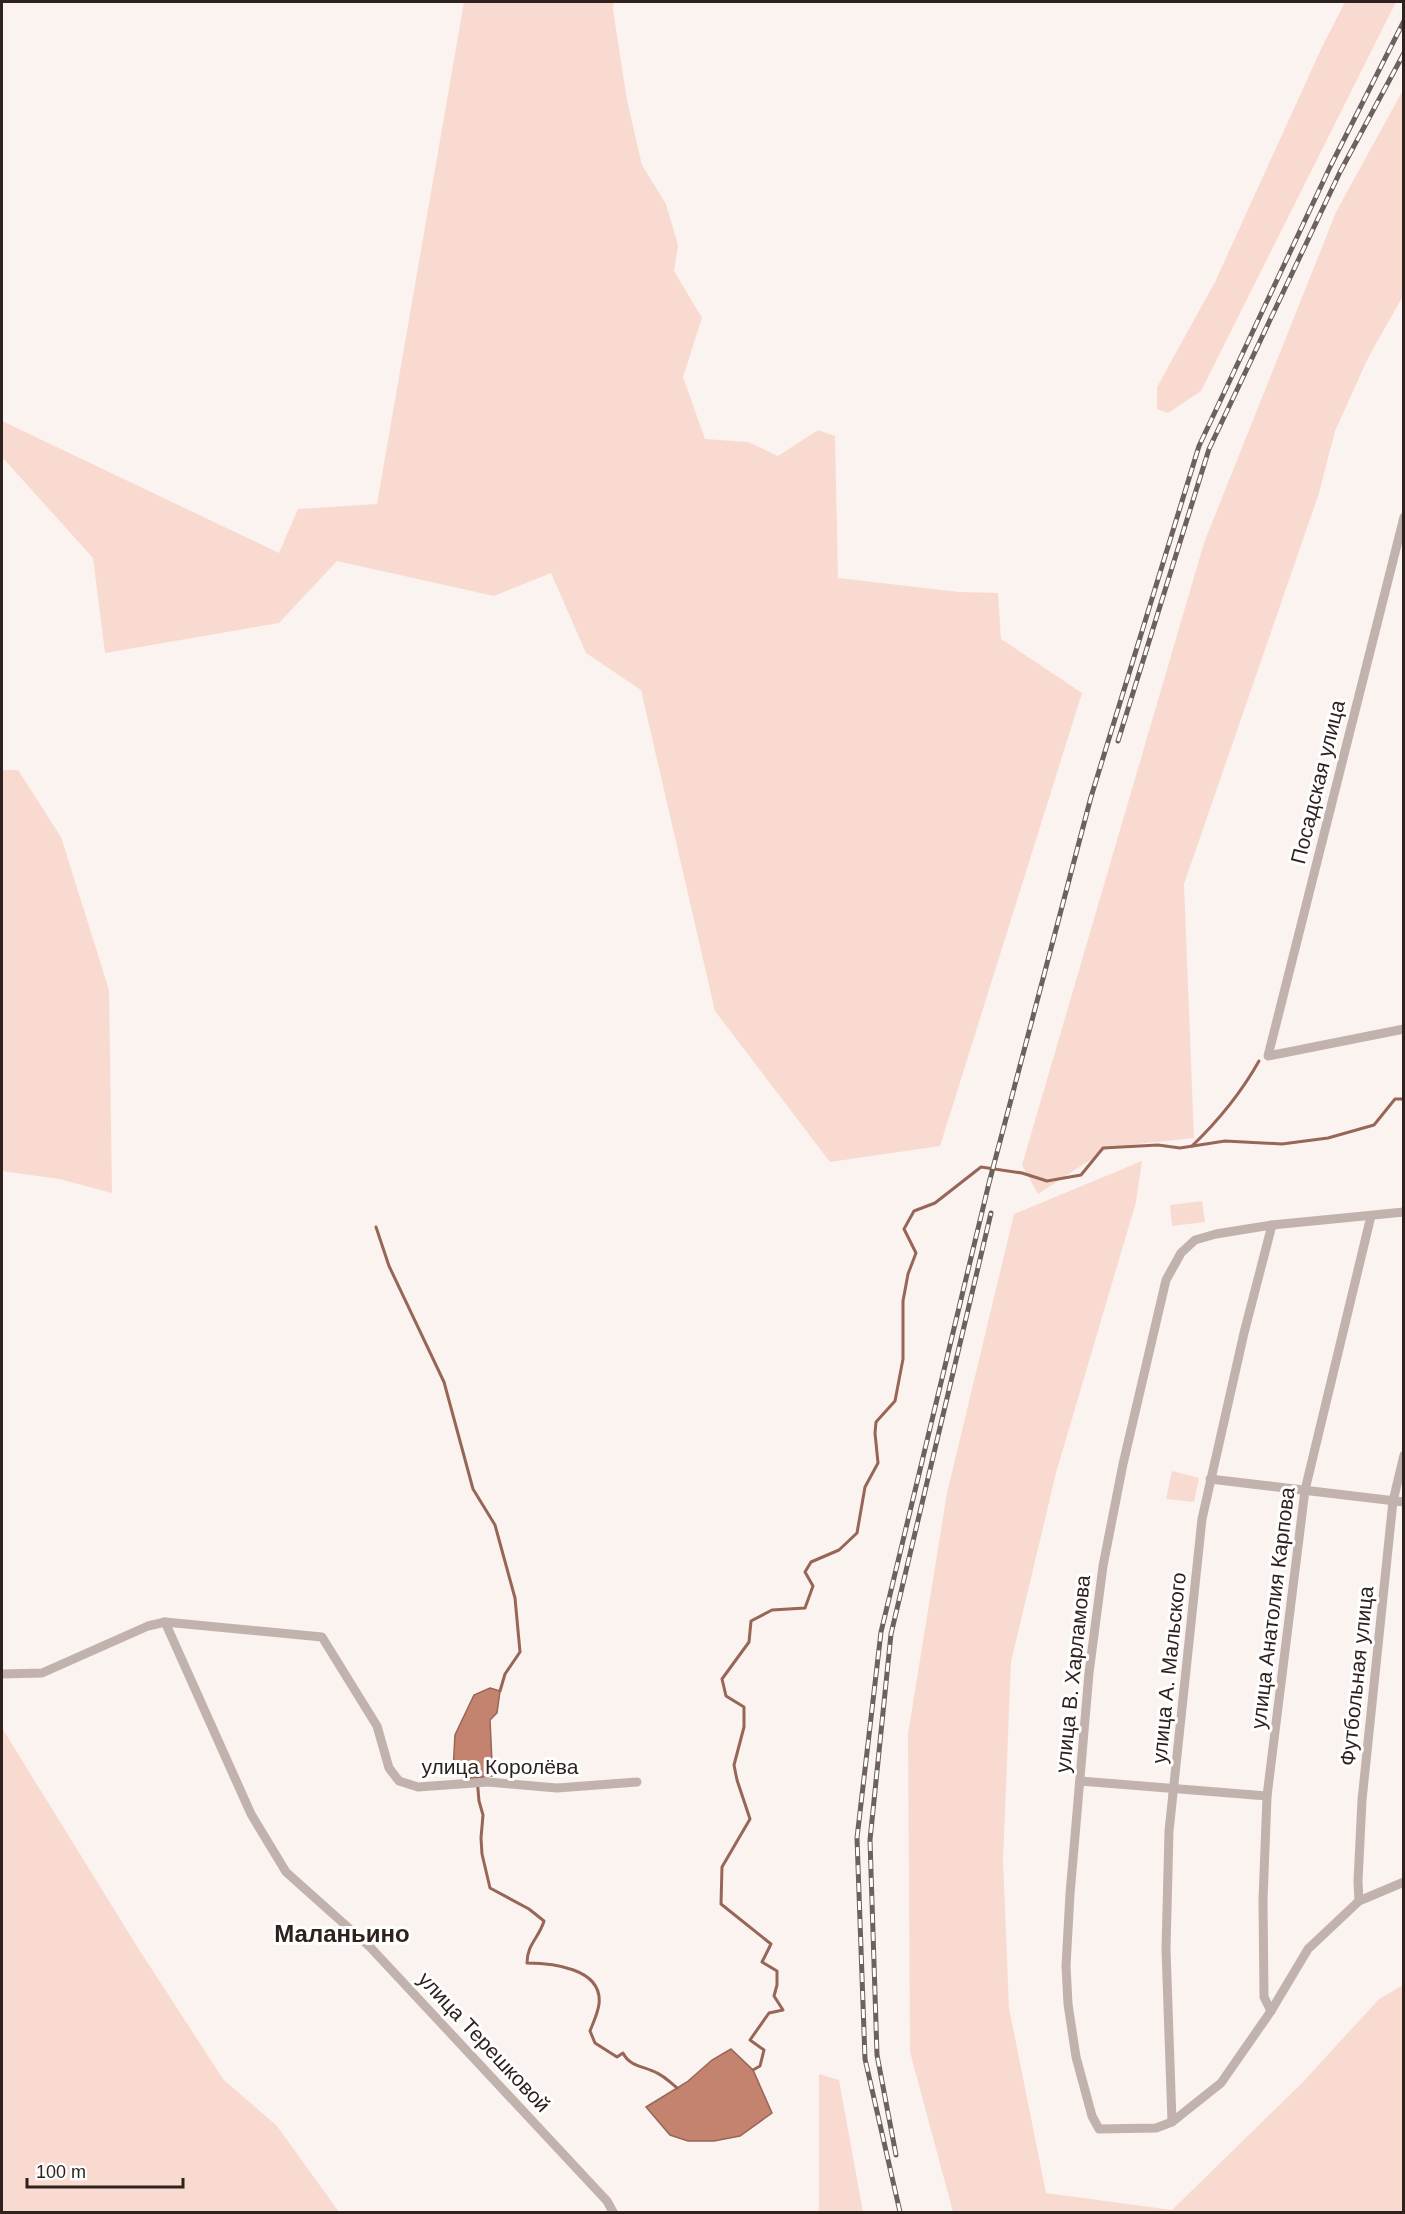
<svg xmlns="http://www.w3.org/2000/svg" width="1405" height="2214" viewBox="0 0 1405 2214" font-family="Arial,sans-serif">
	<style>
		.green { fill: #f9dad0 }
		.water { fill: #c3836e; stroke: #976656; stroke-width: 1.5 }
		.lines { fill: none; stroke-linecap: round; stroke-linejoin: round }
		.stream { stroke: #976656; stroke-width: 3 }
		.minor { stroke: #c2b2ad; stroke-width: 9 }
		.rail-casing { stroke: #6d615d; stroke-width: 5 }
		.rail { stroke: #fff; stroke-width: 3; stroke-dasharray: 9; stroke-linecap: butt }
		.labels { text-anchor: middle; stroke-width: 6; stroke-linejoin: round; paint-order: stroke }
		.street-label { font-size: 21px; fill: #2f211d; stroke: #fff }
		.quarter-label { font-size: 24px; font-weight: bold; fill: #2f211d; stroke: #fff }
	</style>
	<rect width="100%" height="100%" fill="#faf3f0"/>
	<g class="green">
		<polygon points="464,2 614,2 613,10 627,100 642,165 666,204 678,245 674,271 702,318 683,377 705,439 748,442 778,456 818,430 835,436 838,578 959,592 998,593 1001,639 1082,693 940,1146 830,1162 715,1011 641,690 586,653 551,573 494,596 337,561 279,623 105,653 93,558 2,457 2,421 279,553 298,509 377,504"/>
		<polygon points="1345,2 1396,2 1201,391 1168,413 1157,409 1157,387 1215,282 1322,47"/>
		<polygon points="1403,90 1403,296 1368,358 1335,431 1319,493 1184,884 1194,1138 1110,1147 1038,1194 1022,1165 1204,543 1336,212"/>
		<polygon points="2,770 18,770 61,837 109,990 112,1193 59,1179 2,1171"/>
		<polygon points="1142,1161 1136,1202 1056,1473 1011,1662 1003,1860 1009,2008 1046,2193 1172,2210 1302,2083 1379,1999 1403,1985 1403,2212 953,2212 910,2052 908,1734 947,1493 1014,1214"/>
		<polygon points="1202,1201 1205,1222 1172,1226 1170,1205"/>
		<polygon points="1172,1471 1199,1478 1194,1502 1166,1499"/>
		<polygon points="2,1728 138,1948 223,2079 277,2126 339,2212 2,2212"/>
		<polygon points="819,2074 839,2080 863,2212 819,2212"/>
	</g>
	<g class="water">
		<polygon points="490,1688 500,1691 497,1713 490,1720 492,1763 495,1771 492,1776 466,1779 453,1771 455,1735 474,1695"/>
		<polygon points="731,2049 753,2070 772,2113 740,2136 714,2141 688,2141 670,2135 646,2107 687,2082 712,2060"/>
	</g>
	<g class="lines">
		<g class="stream">
			<path d="M1192,1146C1218,1121 1241,1093 1259,1061"/>
			<polyline points="376,1227 389,1266 444,1382 473,1489 495,1525 515,1598 520,1652 505,1674 500,1691"/>
			<path d="M477,1778L479,1801L483,1815L481,1838L482,1854L490,1888L529,1909L544,1921C539,1938 527,1944 527,1963C551,1963 603,1968 599,2004C598,2013 593,2023 590,2031L595,2043L617,2057L623,2053C630,2067 644,2066 657,2073C664,2076 671,2083 677,2088"/>
			<polyline points="753,2070 760,2066 764,2050 750,2040 769,2013 783,2010 774,1996 777,1985 777,1971 762,1962 771,1944 721,1904 722,1867 750,1819 737,1780 734,1765 744,1727 744,1707 726,1696 722,1679 749,1642 751,1621 772,1610 805,1608 813,1586 805,1572 811,1562 839,1550 857,1533 865,1487 878,1463 875,1433 876,1422 895,1401 903,1359 903,1301 908,1274 916,1253 904,1229 914,1211 935,1203 981,1167 1022,1173 1047,1181 1081,1175 1103,1148 1158,1145 1180,1148 1225,1141 1282,1144 1328,1138 1374,1125 1395,1099 1404,1099"/>
		</g>
		<g class="minor">
			<polyline points="1404,517 1268,1056 1404,1029"/>
			<polyline points="1404,1212 1272,1225 1216,1234 1195,1240 1181,1253 1166,1280 1123,1464 1103,1566 1089,1673 1070,1894 1066,1966 1068,2004 1076,2057 1092,2116 1099,2129 1156,2128 1172,2122 1221,2083 1271,2011 1308,1949 1359,1901 1404,1882"/>
			<polyline points="1210,1479 1404,1502"/>
			<polyline points="165,1622 251,1814 286,1872 370,1947 607,2201 613,2212"/>
			<polyline points="2,1674 42,1673 148,1626 165,1622 322,1637 377,1726 389,1768 399,1781 418,1787 488,1782 557,1788 637,1782"/>
			<polyline points="1080,1781 1267,1796"/>
			<polyline points="1359,1901 1358,1881 1362,1800 1393,1501 1404,1455"/>
			<polyline points="1271,2011 1264,1997 1263,1900 1267,1796 1305,1490 1371,1216"/>
			<polyline points="1172,2122 1166,1949 1169,1831 1202,1519 1244,1333 1272,1225"/>
		</g>
		<defs>
			<g id="rail">
				<polyline points="1118,741 1209,449 1340,172 1404,53"/>
				<polyline points="896,2155 877,2055 870,1840 891,1634 991,1213"/>
				<polyline points="900,2212 865,2059 857,1838 881,1632 989,1183 1091,797 1199,446 1330,167 1404,21"/>
			</g>
		</defs>
		<use href="#rail" class="rail-casing"/>
		<use href="#rail" class="rail"/>
	</g>
	<g class="labels">
		<g class="street-label">
			<text transform="translate(1318 782) rotate(-76)" y="7">Посадская улица</text>
			<text transform="translate(1273 1608) rotate(-83)" y="7">улица Анатолия Карпова</text>
			<text transform="translate(1169 1668) rotate(-84)" y="7">улица А. Мальского</text>
			<text transform="translate(1073 1674) rotate(-84)" y="7">улица В. Харламова</text>
			<text transform="translate(1357 1676) rotate(-84)" y="7">Футбольная улица</text>
			<text x="500" y="1774">улица Королёва</text>
			<text transform="translate(484 2042) rotate(47)" y="7">улица Терешковой</text>
		</g>
		<g class="quarter-label">
			<text x="342" y="1942">Маланьино</text>
		</g>
	</g>
	<rect width="1405" height="2214" fill="none" stroke="#2f211d" stroke-width="6"/>
	<path d="M27 2178v9h156v-9" fill="none" stroke="#2f211d" stroke-width="3"/>
	<text x="36" y="2178" font-size="18" fill="#2f211d" stroke="#ffffff" stroke-width="4.5" paint-order="stroke">100 m</text>
</svg>
